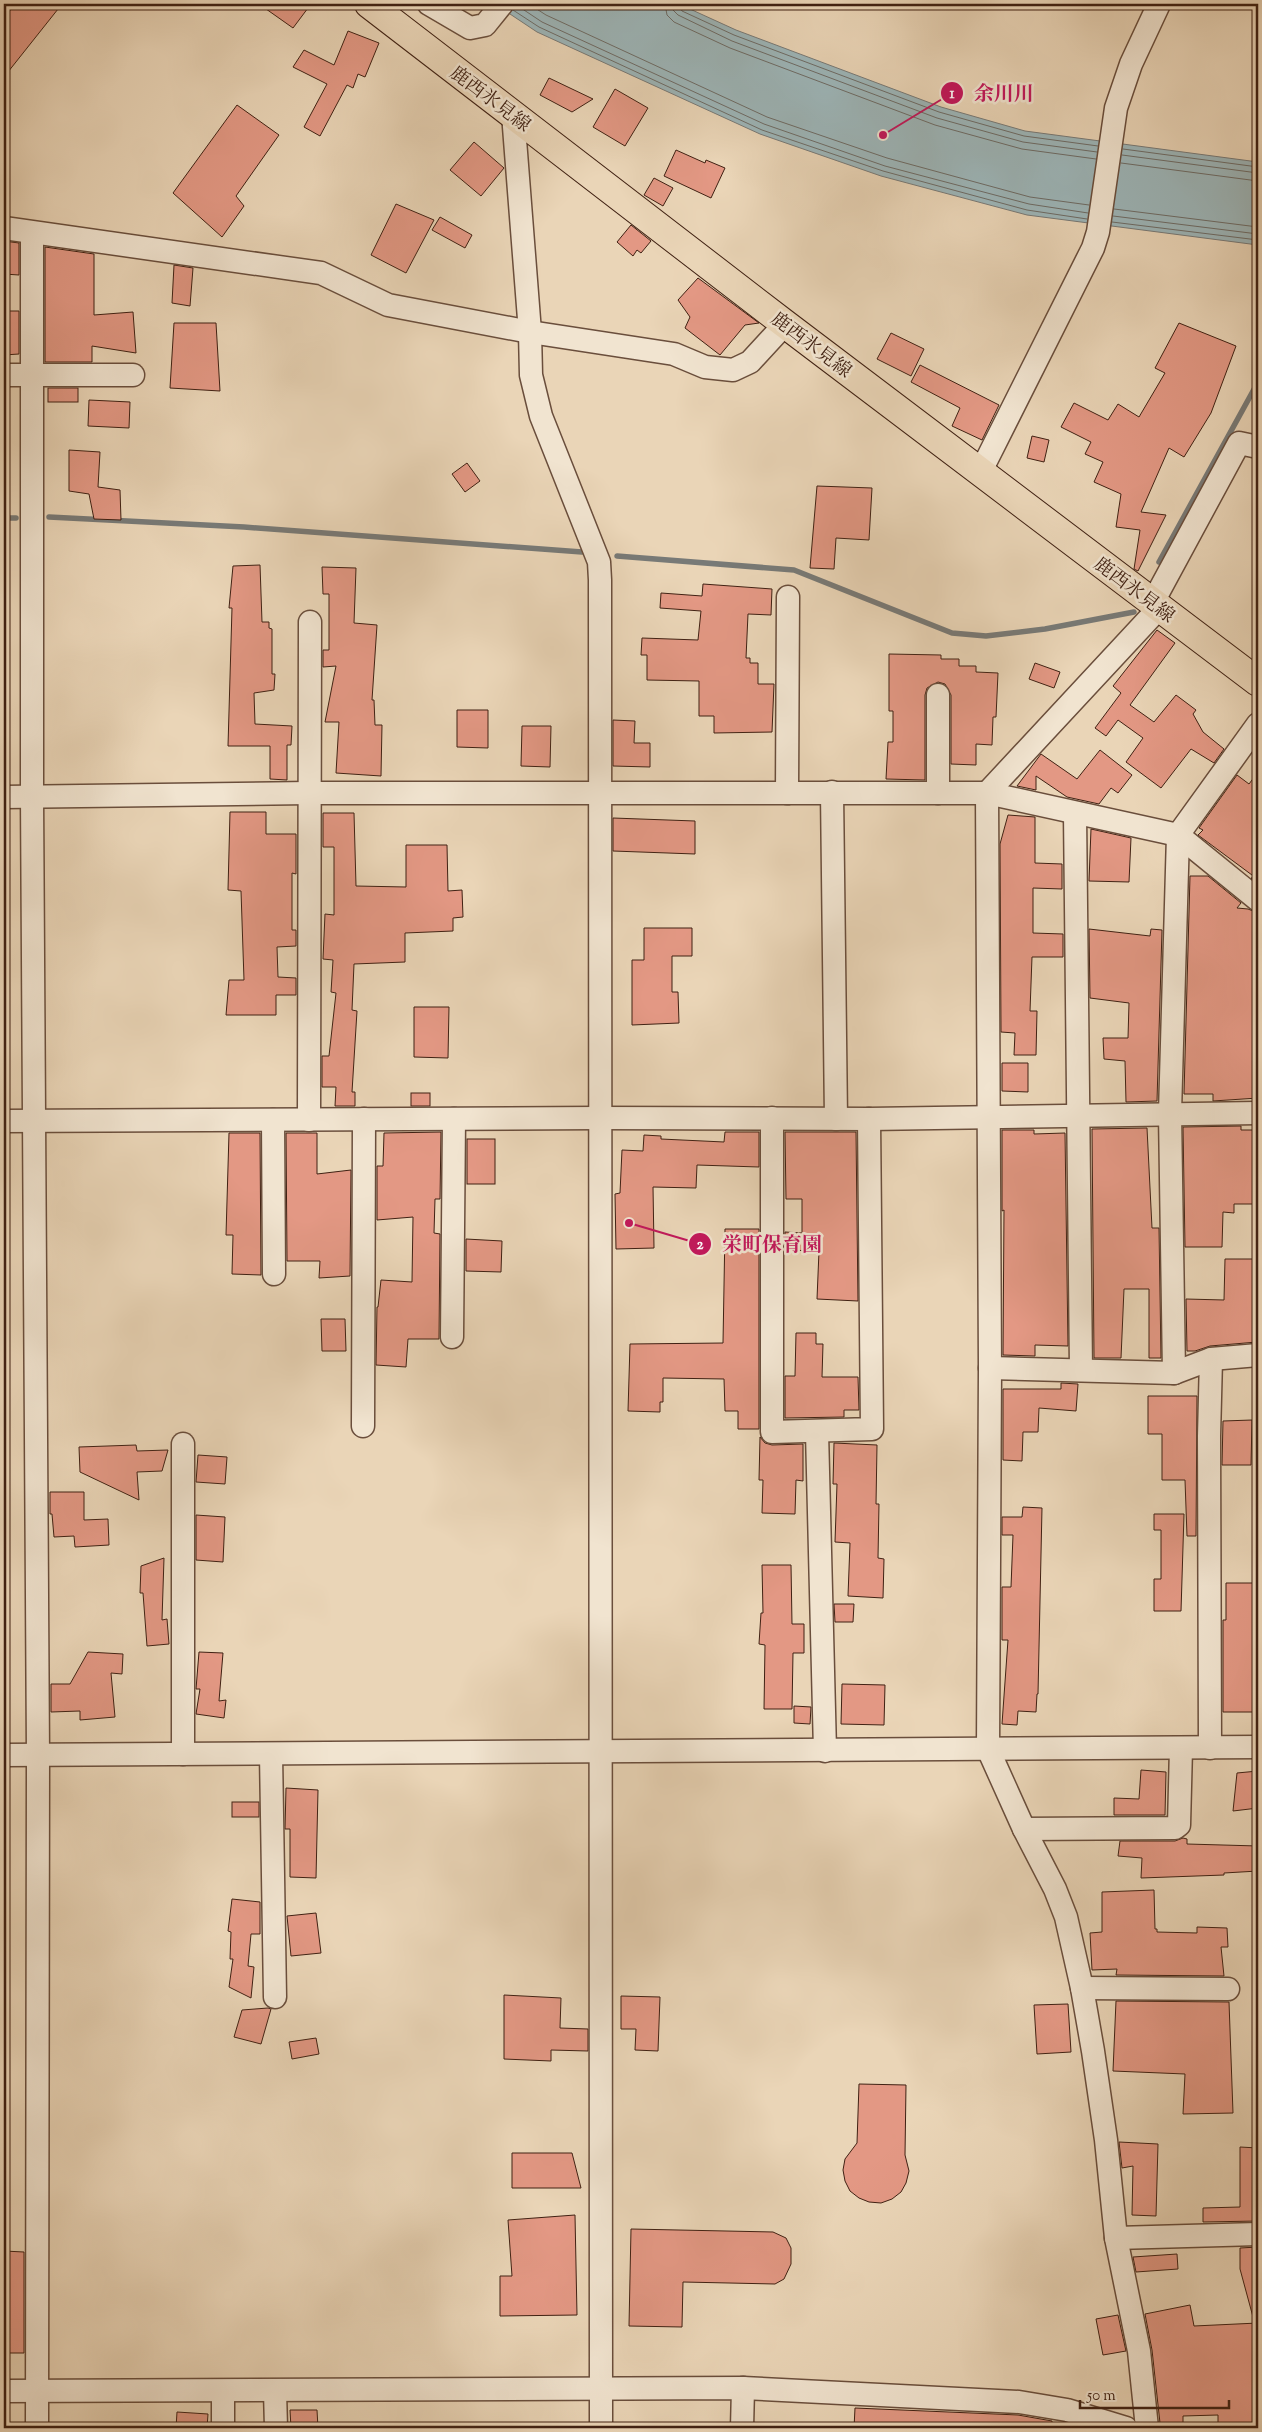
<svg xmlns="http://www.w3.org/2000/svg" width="1262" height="2432" viewBox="0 0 1262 2432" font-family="'Sorts Mill Goudy','Noto Serif JP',serif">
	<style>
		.water { fill: #9db6b9; stroke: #787a77 }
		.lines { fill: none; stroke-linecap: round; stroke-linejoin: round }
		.shore { stroke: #6e6c66; stroke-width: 1 }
		.stream { stroke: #787a77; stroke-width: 5.5 }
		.building { fill: #e39884; stroke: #402113 }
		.minor-casing { stroke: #6a4e3c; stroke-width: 25 }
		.major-casing { stroke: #402113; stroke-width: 30 }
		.minor { stroke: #f1e4d0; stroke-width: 22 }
		.major { stroke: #ead5b7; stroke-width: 28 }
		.labels { text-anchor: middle; stroke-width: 5; stroke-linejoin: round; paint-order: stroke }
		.street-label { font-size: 19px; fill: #402113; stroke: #f1e4d0 }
		.leader { fill: none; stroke: #c2185b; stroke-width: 2 }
		.callout-dot { fill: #c2185b; stroke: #f1e4d0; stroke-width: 2 }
		.mark-label { font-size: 15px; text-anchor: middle; font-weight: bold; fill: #fff }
		.callout-label { font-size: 20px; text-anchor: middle; font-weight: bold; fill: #c2185b; stroke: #f1e4d0; stroke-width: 5; stroke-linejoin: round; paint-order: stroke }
	</style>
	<rect width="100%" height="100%" fill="#ead5b7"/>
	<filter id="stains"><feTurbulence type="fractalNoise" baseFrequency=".004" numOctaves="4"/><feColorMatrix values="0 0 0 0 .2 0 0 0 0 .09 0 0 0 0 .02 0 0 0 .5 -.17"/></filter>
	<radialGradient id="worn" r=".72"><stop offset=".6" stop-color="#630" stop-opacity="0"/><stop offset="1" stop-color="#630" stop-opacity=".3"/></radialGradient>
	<polygon class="water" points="495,4 679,4 736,30 941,107 1025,131 1258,162 1258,245 1027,215 881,176 760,134 537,32"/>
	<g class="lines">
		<g class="shore">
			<polyline points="515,4 542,22 764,124 885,166 1029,204 1088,213"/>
			<polyline points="529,4 546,15 767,117 887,158 1030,197 1089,205"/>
			<polyline points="665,4 667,15 674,22 730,48 935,125 1022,149 1096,159"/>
			<polyline points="672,4 673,10 678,15 732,41 937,118 1023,142 1097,152"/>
			<polyline points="678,4 682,11 734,35 939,112 1024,136 1098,146"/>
			<polyline points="513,10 539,27 762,130 883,171 1027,210 1087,219"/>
			<polyline points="1123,149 1258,167"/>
			<polyline points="1122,155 1258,173"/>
			<polyline points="1121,163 1258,181"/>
			<polyline points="1114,209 1258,227"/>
			<polyline points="1113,216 1258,234"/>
			<polyline points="1112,222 1258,240"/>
		</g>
		<g class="stream">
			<polyline points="49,517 244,527 582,552"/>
			<polyline points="4,518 16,518"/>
			<polyline points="617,556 794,570 952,633 986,636 1045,629 1134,612"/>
			<polyline points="1159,562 1258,382"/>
		</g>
	</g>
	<g class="building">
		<polygon points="15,4 62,4 4,77 4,18"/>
		<polygon points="259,4 311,4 293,28"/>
		<polygon points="348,31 379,43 365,77 358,74 353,88 347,85 320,136 304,127 327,84 293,67 304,50 334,65"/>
		<polygon points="549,78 593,99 572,112 540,95"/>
		<polygon points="615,89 648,108 625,146 593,127"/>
		<polygon points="237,105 279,135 236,196 244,206 222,237 173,193"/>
		<polygon points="474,142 504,168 481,196 450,170"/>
		<polygon points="676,150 705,163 706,160 725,168 711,198 664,176"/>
		<polygon points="654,178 673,188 663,206 644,195"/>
		<polygon points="396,204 434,220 406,273 371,255"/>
		<polygon points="440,217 472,235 465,248 432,230"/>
		<polygon points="631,225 651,241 641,253 637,250 633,256 617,242"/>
		<polygon points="4,241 19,243 19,275 4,274"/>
		<polygon points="45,247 94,254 94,315 133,312 136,353 92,346 92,362 45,362"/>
		<polygon points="174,265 193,268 190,306 172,303"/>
		<polygon points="698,278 759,323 745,325 720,355 685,328 690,317 678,300"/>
		<polygon points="4,311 19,311 19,354 4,355"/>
		<polygon points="174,323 216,323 220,391 170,388"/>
		<polygon points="1179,323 1236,346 1211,413 1184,457 1169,448 1141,512 1166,515 1138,571 1134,569 1140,530 1116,527 1121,494 1094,482 1103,462 1085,454 1091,442 1061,427 1074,403 1108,420 1118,404 1139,417 1165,373 1155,368"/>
		<polygon points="891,333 924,349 911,376 877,359"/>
		<polygon points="920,365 999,405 982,440 952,426 960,408 911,382"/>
		<rect x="48" y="388" width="30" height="14"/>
		<polygon points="89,400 130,402 129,428 88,426"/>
		<polygon points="1032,436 1049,440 1044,462 1027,458"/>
		<polygon points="69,450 100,452 98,487 120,490 121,520 94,519 89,494 69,491"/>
		<polygon points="467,463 480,481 465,492 452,474"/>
		<polygon points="817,486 872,488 869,540 836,538 834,569 810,568"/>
		<polygon points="260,565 262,622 269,622 269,628 272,629 272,674 275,674 274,690 254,693 255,724 292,726 291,745 287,745 287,780 270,779 270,746 228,746 232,608 229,608 233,566"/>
		<polygon points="322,567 356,568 354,623 377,625 372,700 374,700 375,725 382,725 381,776 336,773 339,722 325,722 336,666 323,667 323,650 329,650 329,594 323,594"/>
		<polygon points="703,584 772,589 771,615 748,614 746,658 750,658 750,663 758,663 758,684 774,684 772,732 714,733 714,716 699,716 699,681 647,680 647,655 641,655 642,638 698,640 701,611 660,608 661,593 702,596"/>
		<polygon points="1157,630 1175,643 1130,705 1154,722 1176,695 1196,710 1193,714 1203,732 1224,749 1214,763 1191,749 1161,788 1126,762 1143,738 1118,720 1106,736 1095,728 1121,693 1113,686"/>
		<polygon points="889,654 941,655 941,659 959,659 959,666 976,666 976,672 998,673 996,717 993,717 992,745 976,744 976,765 951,764 951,695 945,684 938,682 927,688 925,695 925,780 886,779 888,742 893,742 893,711 889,711"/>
		<polygon points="1035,663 1060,672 1054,688 1029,679"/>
		<polygon points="457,710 488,710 488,748 457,747"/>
		<polygon points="613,720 635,721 634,743 650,743 650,767 613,766"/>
		<polygon points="522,726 551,726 550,767 521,766"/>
		<polygon points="1100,750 1132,775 1118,793 1111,788 1099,804 1067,797 1036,776 1036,790 1017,786 1041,754 1077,779"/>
		<polygon points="1258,772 1258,881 1257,882 1251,878 1256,878 1198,835 1203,830 1199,828 1237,775 1249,784"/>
		<polygon points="230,812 266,812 266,834 296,834 296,874 292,873 292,930 296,930 296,946 277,947 278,977 296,978 296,995 276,995 276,1015 226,1015 229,980 244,980 241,891 228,890"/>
		<polygon points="323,813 354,813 356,886 406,887 406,845 447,845 448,891 462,890 463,917 453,918 453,931 405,933 405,962 354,964 352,1010 357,1011 352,1092 355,1092 355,1106 335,1106 336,1087 322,1087 322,1056 329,1056 336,993 331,992 333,960 323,959 325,914 334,915 334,847 323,847"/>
		<polygon points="1008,815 1035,817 1035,863 1062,864 1062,889 1033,888 1033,933 1063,934 1063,957 1032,957 1030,1011 1037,1011 1036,1055 1014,1055 1015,1033 1001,1032 1000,844"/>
		<polygon points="613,818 695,821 695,854 613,851"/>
		<polygon points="1091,829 1131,838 1129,882 1089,881"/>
		<polygon points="1190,876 1208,876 1241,903 1237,908 1248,909 1258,913 1258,1098 1213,1101 1213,1094 1184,1094"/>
		<polygon points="644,928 692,928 692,956 672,956 672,992 678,992 679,1023 632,1025 632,960 644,960"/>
		<polygon points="1089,929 1150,936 1151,929 1162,930 1157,1101 1126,1102 1125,1061 1104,1059 1103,1038 1128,1038 1129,1003 1090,998"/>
		<polygon points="414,1007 449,1007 448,1058 414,1057"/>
		<polygon points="1002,1063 1028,1063 1028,1092 1002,1091"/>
		<rect x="411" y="1093" width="19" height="13"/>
		<polygon points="1241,1126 1241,1130 1253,1130 1253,1172 1258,1171 1258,1204 1234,1204 1234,1213 1223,1212 1222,1247 1185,1247 1183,1127"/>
		<polygon points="1147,1128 1152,1228 1159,1228 1161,1358 1149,1358 1149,1289 1124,1289 1121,1358 1094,1358 1092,1129"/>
		<polygon points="1002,1130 1034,1130 1034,1134 1065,1133 1068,1346 1035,1345 1035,1356 1003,1355 1004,1210 1002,1211"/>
		<polygon points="441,1132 440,1199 435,1199 434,1233 440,1234 439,1339 408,1339 406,1367 376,1365 377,1307 378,1307 381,1280 412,1282 413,1217 377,1220 377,1166 383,1166 384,1133"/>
		<polygon points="725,1132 759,1132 759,1167 697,1165 696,1188 653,1187 654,1248 616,1249 615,1194 620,1193 622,1150 643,1151 644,1135 661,1136 661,1139 724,1142"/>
		<polygon points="785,1132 856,1132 858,1301 817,1299 819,1251 785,1250 785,1232 802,1233 802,1199 786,1199"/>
		<polygon points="229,1133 260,1133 261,1275 232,1274 233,1235 226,1235"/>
		<polygon points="286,1133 317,1133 317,1174 351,1170 350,1276 319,1278 320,1261 287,1261"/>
		<rect x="467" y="1139" width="28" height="45"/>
		<polygon points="725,1229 759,1229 759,1429 738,1429 738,1411 725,1411 724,1379 663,1378 663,1402 660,1402 660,1412 628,1411 630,1344 723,1343"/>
		<polygon points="466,1239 502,1241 501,1272 466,1271"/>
		<polygon points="1225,1259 1258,1259 1257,1342 1210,1346 1195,1351 1187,1351 1186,1299 1224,1300"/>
		<polygon points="321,1319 345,1319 346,1351 322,1351"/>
		<polygon points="796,1333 816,1333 816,1344 823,1344 822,1377 858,1377 859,1410 844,1410 844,1417 785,1418 785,1376 795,1376"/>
		<polygon points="1061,1383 1078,1384 1076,1411 1039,1408 1038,1432 1023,1432 1022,1461 1003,1460 1003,1389 1061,1389"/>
		<polygon points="1148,1396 1197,1396 1196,1536 1187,1536 1185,1480 1162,1480 1162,1434 1148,1434"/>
		<polygon points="1252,1420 1251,1465 1222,1465 1223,1421"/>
		<polygon points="760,1437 765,1443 772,1445 803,1444 803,1481 796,1480 795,1514 762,1513 763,1480 759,1480"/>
		<polygon points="834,1443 877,1445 876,1504 879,1504 878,1558 884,1559 883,1598 848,1596 850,1543 835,1542 837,1484 833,1484"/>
		<polygon points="136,1445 137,1451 168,1450 162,1471 137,1472 139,1500 80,1472 79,1447"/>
		<polygon points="198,1455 227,1457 225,1484 196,1482"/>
		<polygon points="50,1492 84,1492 84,1520 108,1519 109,1545 75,1547 74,1536 54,1537 52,1514 50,1514"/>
		<polygon points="1023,1507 1042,1508 1038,1694 1037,1694 1036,1712 1018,1711 1017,1725 1002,1724 1008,1640 1002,1640 1002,1587 1011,1587 1013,1535 1002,1535 1002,1517 1022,1517"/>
		<polygon points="1154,1514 1184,1514 1181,1611 1154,1611 1154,1579 1161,1579 1161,1530 1154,1530"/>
		<polygon points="196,1515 225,1517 223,1562 196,1560"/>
		<polygon points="164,1558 162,1620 167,1619 169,1644 147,1646 143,1593 140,1593 141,1566"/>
		<polygon points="762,1565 791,1565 792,1624 804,1624 804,1653 793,1653 792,1709 764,1709 765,1645 759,1644 761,1613 763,1613"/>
		<polygon points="1226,1583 1256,1583 1256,1600 1258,1600 1258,1712 1223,1712 1223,1620 1226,1620"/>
		<polygon points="834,1604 854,1604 853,1622 835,1622"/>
		<polygon points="88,1652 123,1654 122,1674 111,1673 115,1717 80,1720 80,1711 51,1712 51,1684 70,1684"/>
		<polygon points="199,1652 223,1653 219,1701 226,1700 224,1718 196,1714 200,1689 196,1689"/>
		<polygon points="842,1684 885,1685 884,1725 841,1724"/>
		<polygon points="794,1706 811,1707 810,1724 794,1723"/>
		<polygon points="1141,1770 1166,1772 1165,1815 1114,1815 1114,1798 1139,1799"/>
		<polygon points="1258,1771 1258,1808 1233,1811 1237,1773"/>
		<polygon points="286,1788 318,1790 316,1878 290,1877 290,1829 285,1829"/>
		<rect x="232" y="1802" width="27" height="15"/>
		<polygon points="1183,1838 1187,1839 1187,1844 1258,1846 1258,1871 1224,1873 1224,1875 1141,1878 1142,1858 1118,1856 1120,1841 1175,1841"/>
		<polygon points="1154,1890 1155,1929 1157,1929 1157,1932 1197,1933 1197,1927 1227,1928 1228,1947 1221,1947 1224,1976 1116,1975 1117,1969 1092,1970 1090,1933 1102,1932 1102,1892"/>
		<polygon points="232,1899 260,1902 260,1934 251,1934 248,1966 254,1967 251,1998 229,1987 233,1959 230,1959 231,1932 228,1931"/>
		<polygon points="316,1913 321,1953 291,1956 287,1916"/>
		<polygon points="504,1995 561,1998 560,2028 588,2029 588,2051 551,2050 551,2061 504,2059"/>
		<polygon points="621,1996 660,1997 658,2051 635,2050 636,2029 621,2029"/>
		<polygon points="1116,2001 1229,2002 1233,2113 1183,2114 1185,2074 1113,2071"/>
		<polygon points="1068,2004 1071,2052 1037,2054 1034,2005"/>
		<polygon points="268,2008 271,2009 261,2044 234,2037 242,2010"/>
		<polygon points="316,2038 319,2054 292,2059 289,2042"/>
		<polygon points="859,2084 906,2085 905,2155 909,2171 906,2183 901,2192 892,2199 881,2203 869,2202 859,2198 850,2191 845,2181 843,2170 845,2159 857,2143"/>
		<polygon points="1119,2142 1158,2144 1156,2216 1132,2215 1133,2166 1122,2168"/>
		<polygon points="1240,2147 1258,2148 1258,2221 1203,2222 1203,2208 1240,2207"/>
		<polygon points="512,2153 572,2153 581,2188 512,2188"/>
		<polygon points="575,2215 577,2315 500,2316 500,2276 512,2276 508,2220"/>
		<polygon points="631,2229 773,2232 786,2238 791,2248 791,2264 784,2279 775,2284 683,2282 682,2327 629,2326"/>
		<polygon points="1258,2247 1258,2317 1253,2317 1240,2269 1240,2248"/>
		<polygon points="4,2251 24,2252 24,2353 4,2353"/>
		<polygon points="1177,2254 1178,2269 1136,2272 1133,2257"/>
		<polygon points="1190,2305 1194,2326 1258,2323 1258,2428 1218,2428 1218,2415 1183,2416 1183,2424 1160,2423 1152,2350 1145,2314"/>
		<polygon points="1118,2315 1126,2351 1103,2355 1096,2319"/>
		<polygon points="855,2408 1018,2415 1052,2421 1052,2428 854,2428"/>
		<polygon points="290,2410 317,2410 318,2428 291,2428"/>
		<polygon points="177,2412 208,2414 207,2428 176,2428"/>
	</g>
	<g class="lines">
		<defs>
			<g id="minor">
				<polyline points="429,4 470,28 485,25 502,4"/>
				<polyline points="513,114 530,332 531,375 541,416 599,562 600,580 601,2428"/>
				<polyline points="4,228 321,273 388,305 530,332 674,354 705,367 733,370 750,362 785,324"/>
				<polyline points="32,233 32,797 38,1755 37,2428"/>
				<polyline points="4,375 133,375"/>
				<polyline points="981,471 1093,248 1098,232 1116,108 1131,64 1159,4"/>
				<polyline points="1153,602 1239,443 1258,447"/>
				<polyline points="832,792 836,1119"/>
				<polyline points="787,793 788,597"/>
				<polyline points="938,793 938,695"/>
				<polyline points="4,797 309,793 987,793 1178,835 1258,900"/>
				<polyline points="1075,813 1081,1370"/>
				<polyline points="772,1118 772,1432 872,1429 869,1119"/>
				<polyline points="273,1120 274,1274"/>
				<polyline points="309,1120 310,622"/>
				<polyline points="4,1121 599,1118 869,1119 1258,1113"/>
				<polyline points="452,1337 454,1119"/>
				<polyline points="990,1368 1174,1373 1211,1359 1258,1355"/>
				<polyline points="1174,1373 1170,1113 1178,835 1258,724"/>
				<polyline points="363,1426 364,1119"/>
				<polyline points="817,1432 825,1751"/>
				<polyline points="1210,1748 1209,1436 1211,1359"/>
				<polyline points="183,1754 183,1444"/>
				<polyline points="271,1754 275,1997"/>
				<polyline points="4,1755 1258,1747"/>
				<polyline points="1024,1829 1175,1828 1179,1825 1181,1748"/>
				<polyline points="1082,1988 1228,1989"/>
				<polyline points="1116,2238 1258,2234"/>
				<polyline points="4,2391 743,2388 1019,2402 1067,2410 1126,2428"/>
				<polyline points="223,2391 223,2428"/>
				<polyline points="275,2391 276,2428"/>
				<polyline points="742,2428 743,2388"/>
				<polyline points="1147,2428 1139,2351 1116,2238 1106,2140 1093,2051 1082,1988 1066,1917 1055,1889 1024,1829 988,1749 990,1368 987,793 1159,608"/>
			</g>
			<polyline id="major" points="369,4 785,324 1258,682"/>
		</defs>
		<use href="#minor" class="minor-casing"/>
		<use href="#major" class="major-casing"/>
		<use href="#minor" class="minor"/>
		<use href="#major" class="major"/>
	</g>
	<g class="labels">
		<g class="street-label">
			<text transform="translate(491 98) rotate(37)" y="7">鹿西氷見線</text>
			<text transform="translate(812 344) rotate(37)" y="7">鹿西氷見線</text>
			<text transform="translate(1135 589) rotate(37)" y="7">鹿西氷見線</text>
		</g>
	</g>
	<path class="leader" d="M883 135L952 93M629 1223L700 1244"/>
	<g class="callout-dot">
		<circle cx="883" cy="135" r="5"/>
		<circle cx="629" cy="1223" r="5"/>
		<circle cx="952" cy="93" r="12"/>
		<circle cx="700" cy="1244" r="12"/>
	</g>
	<g class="mark-label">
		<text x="952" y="98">1</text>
		<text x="700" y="1249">2</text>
	</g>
	<g class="callout-label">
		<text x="1004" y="100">余川川</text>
		<text x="772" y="1251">栄町保育園</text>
	</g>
	<rect width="1262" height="2432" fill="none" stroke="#ead5b7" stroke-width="20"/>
	<rect x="5" y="5" width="1252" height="2422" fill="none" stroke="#402113" stroke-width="2.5"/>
	<rect x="10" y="10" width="1242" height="2412" fill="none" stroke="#402113"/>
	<path d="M1080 2400v8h149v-8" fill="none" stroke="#402113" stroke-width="2.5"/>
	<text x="1087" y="2400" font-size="15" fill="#402113" stroke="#f1e4d0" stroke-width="4" paint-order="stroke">50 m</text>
	<rect width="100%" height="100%" filter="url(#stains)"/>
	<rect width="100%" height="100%" fill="url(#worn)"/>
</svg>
